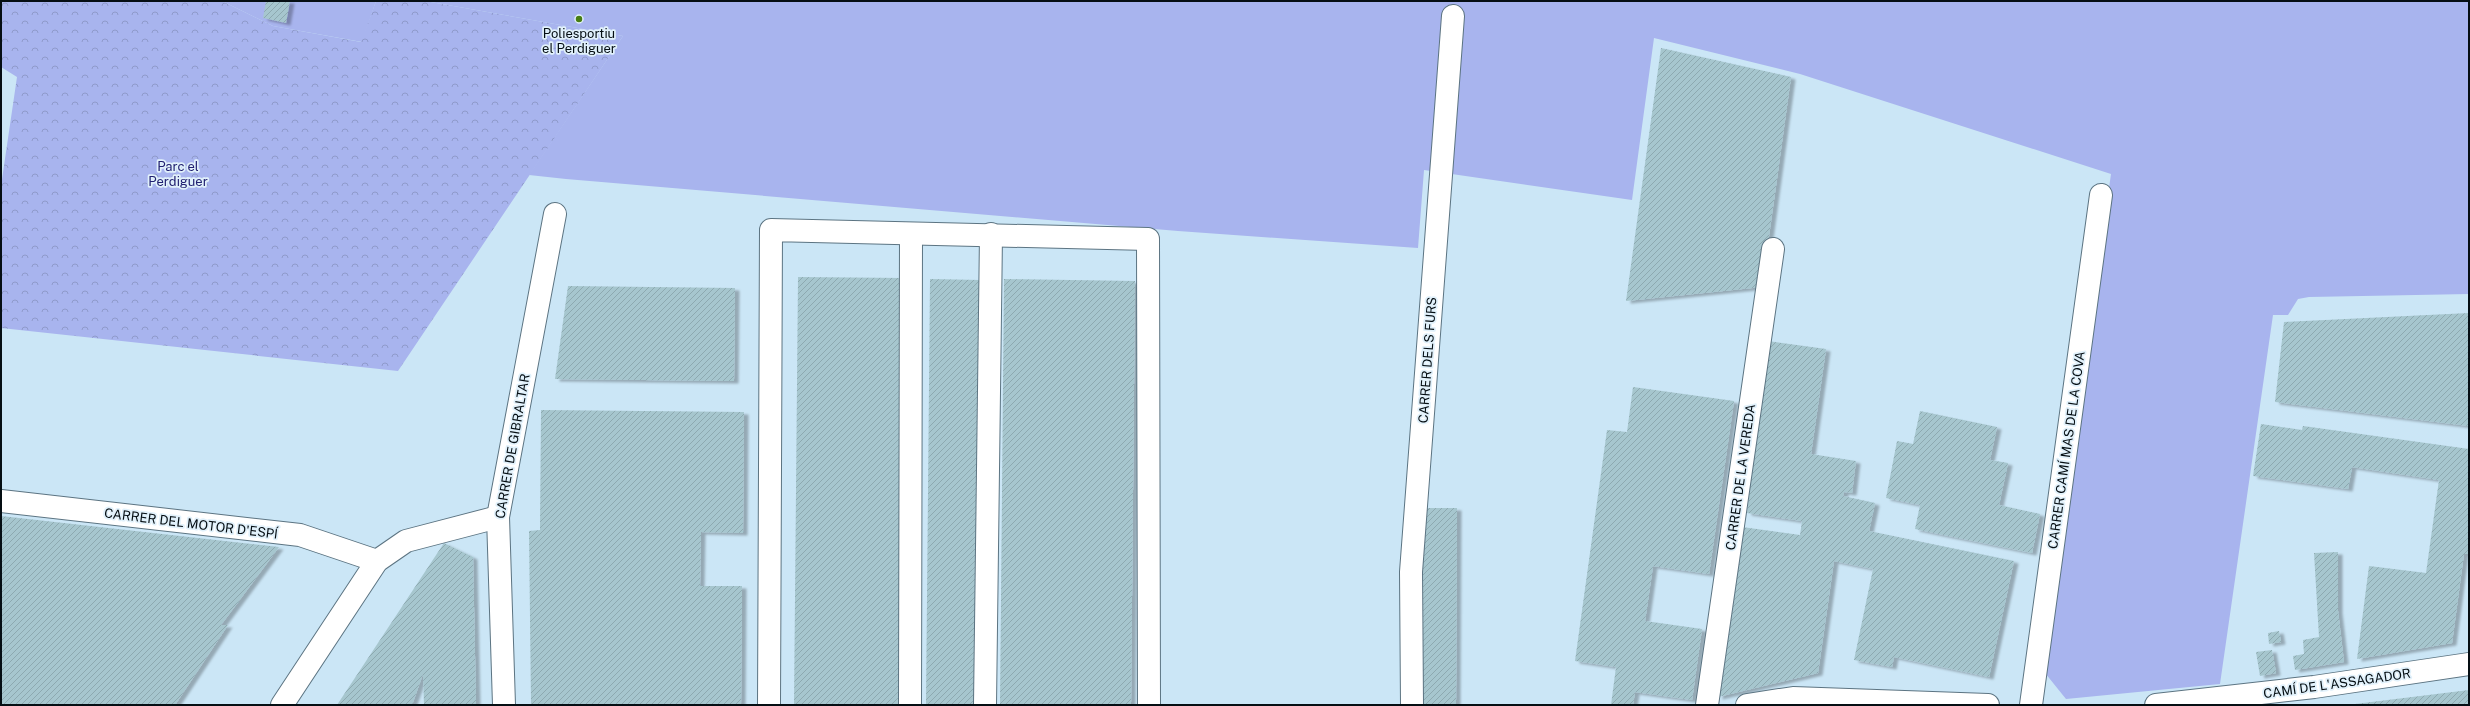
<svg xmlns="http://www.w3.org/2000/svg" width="2470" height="706" viewBox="0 0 2470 706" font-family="'Public Sans',sans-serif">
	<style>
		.green { fill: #a8b4ee }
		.park { fill: url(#park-crowns) }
		.building { fill: url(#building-hatch); filter: url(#shadow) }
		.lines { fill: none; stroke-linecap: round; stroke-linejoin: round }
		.minor-casing { stroke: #5c7482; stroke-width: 24 }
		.minor { stroke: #fff; stroke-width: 22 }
		.poi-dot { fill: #477d12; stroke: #e1f1fb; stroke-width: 1.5 }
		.labels { text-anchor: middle; stroke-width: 3.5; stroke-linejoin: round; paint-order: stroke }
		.poi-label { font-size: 13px; fill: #050e13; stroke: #e1f1fb }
		.park-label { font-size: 13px; fill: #212071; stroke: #e1f1fb }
		.street-label { font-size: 13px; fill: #050e13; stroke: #e1f1fb }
	</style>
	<defs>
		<pattern id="park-crowns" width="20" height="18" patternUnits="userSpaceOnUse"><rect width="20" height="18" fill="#a8b4ee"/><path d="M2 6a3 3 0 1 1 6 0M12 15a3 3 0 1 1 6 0" fill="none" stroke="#8f9acb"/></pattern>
		<pattern id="building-hatch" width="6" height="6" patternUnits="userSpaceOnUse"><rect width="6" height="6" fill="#a6c6ce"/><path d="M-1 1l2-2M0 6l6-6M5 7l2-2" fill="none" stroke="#8da9b0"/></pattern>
		<filter id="shadow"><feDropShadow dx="4.5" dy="2.5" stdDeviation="1" flood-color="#0004"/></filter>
	</defs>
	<rect width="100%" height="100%" fill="#cbe6f6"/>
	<g class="green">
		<polygon points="222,1 376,1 362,42 273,26"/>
		<polygon points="425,1 2469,1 2469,294 2309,297 2298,299 2288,315 2273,315 2220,684 2066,699 2041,668 2111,174 1800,74 1654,38 1632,200 1424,170 1418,248 1178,231 566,179 529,175 623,36"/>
	</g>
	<polygon class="park" points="1,1 222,1 273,26 361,42 376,1 425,1 623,36 398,371 1,328 1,186 17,77 1,67"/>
	<g class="building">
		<polygon points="266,1 290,1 286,23 263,18"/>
		<polygon points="1661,48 1791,77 1762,287 1626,301"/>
		<polygon points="798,277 903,278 899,705 794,705"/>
		<polygon points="930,279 980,280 976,705 926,705"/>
		<polygon points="1004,279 1135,281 1131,705 1000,705"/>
		<polygon points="568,286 735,288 734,381 555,379"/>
		<polygon points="2469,313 2469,426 2275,402 2284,322"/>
		<polygon points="1768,341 1826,349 1811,454 1856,461 1852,493 1844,492 1843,496 1875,503 1869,531 2014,561 1989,677 1894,657 1892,667 1854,660 1873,569 1834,561 1818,673 1718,697 1742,527 1800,535 1802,521 1747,513"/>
		<polygon points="1633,387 1734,401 1709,574 1653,566 1645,621 1702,629 1692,700 1635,692 1633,705 1611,705 1616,667 1575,661 1607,430 1627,432"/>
		<polygon points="541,410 744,412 743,533 701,532 700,586 742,586 741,705 531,705 529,531 540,530"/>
		<polygon points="1920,411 1997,427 1990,460 2008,463 1999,505 2040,514 2032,553 1915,529 1920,505 1886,498 1897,441 1913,444"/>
		<polygon points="2261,424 2302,430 2303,426 2469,449 2469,554 2464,554 2452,643 2357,659 2369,566 2426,573 2439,480 2352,467 2348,489 2253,476"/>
		<polygon points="1423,508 1457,508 1456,705 1422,705"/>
		<polygon points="1,516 279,547 221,625 228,625 175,705 1,705"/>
		<polygon points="444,543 473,557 476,705 424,705 423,674 412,705 337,705"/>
		<polygon points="2338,552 2338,611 2344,662 2295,670 2293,656 2304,654 2303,640 2319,637 2314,553"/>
		<polygon points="2279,631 2281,642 2269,644 2268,633"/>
		<polygon points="2272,650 2276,673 2260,676 2256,652"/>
		<polygon points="2469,690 2469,705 2356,705 2355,704"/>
	</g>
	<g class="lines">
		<defs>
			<g id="minor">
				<polyline points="1,501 300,535 377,561"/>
				<polyline points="282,705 377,561 406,541 498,517"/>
				<polyline points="504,705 498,517 555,214"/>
				<polyline points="769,705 771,230 1148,239 1149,705"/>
				<polyline points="910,705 911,234"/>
				<polyline points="985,705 991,234"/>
				<polyline points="1412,705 1411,572 1453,16"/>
				<polyline points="1707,705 1773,249"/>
				<polyline points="1747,705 1793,698 1988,705"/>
				<polyline points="2031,705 2101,195"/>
				<polyline points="2156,705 2314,687 2469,664"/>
			</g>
		</defs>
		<use href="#minor" class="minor-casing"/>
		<use href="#minor" class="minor"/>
	</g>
	<circle class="poi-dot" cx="579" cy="19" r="4"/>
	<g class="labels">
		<g class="poi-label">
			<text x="579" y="38">Poliesportiu<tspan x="579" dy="15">el Perdiguer</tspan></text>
		</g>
		<g class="park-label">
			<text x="178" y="171">Parc el<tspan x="178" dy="15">Perdiguer</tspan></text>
		</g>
		<g class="street-label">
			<text transform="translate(1427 360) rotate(-86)" y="5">CARRER DELS FURS</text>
			<text transform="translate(512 446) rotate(-80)" y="5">CARRER DE GIBRALTAR</text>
			<text transform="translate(2066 450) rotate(-82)" y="5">CARRER CAMÍ MAS DE LA COVA</text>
			<text transform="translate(1740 477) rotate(-82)" y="5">CARRER DE LA VEREDA</text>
			<text transform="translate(191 523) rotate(7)" y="5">CARRER DEL MOTOR D'ESPÍ</text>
			<text transform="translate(2337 683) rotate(-8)" y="5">CAMÍ DE L'ASSAGADOR</text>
		</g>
	</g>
	<rect width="2470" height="706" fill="none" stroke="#050e13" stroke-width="4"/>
</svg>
